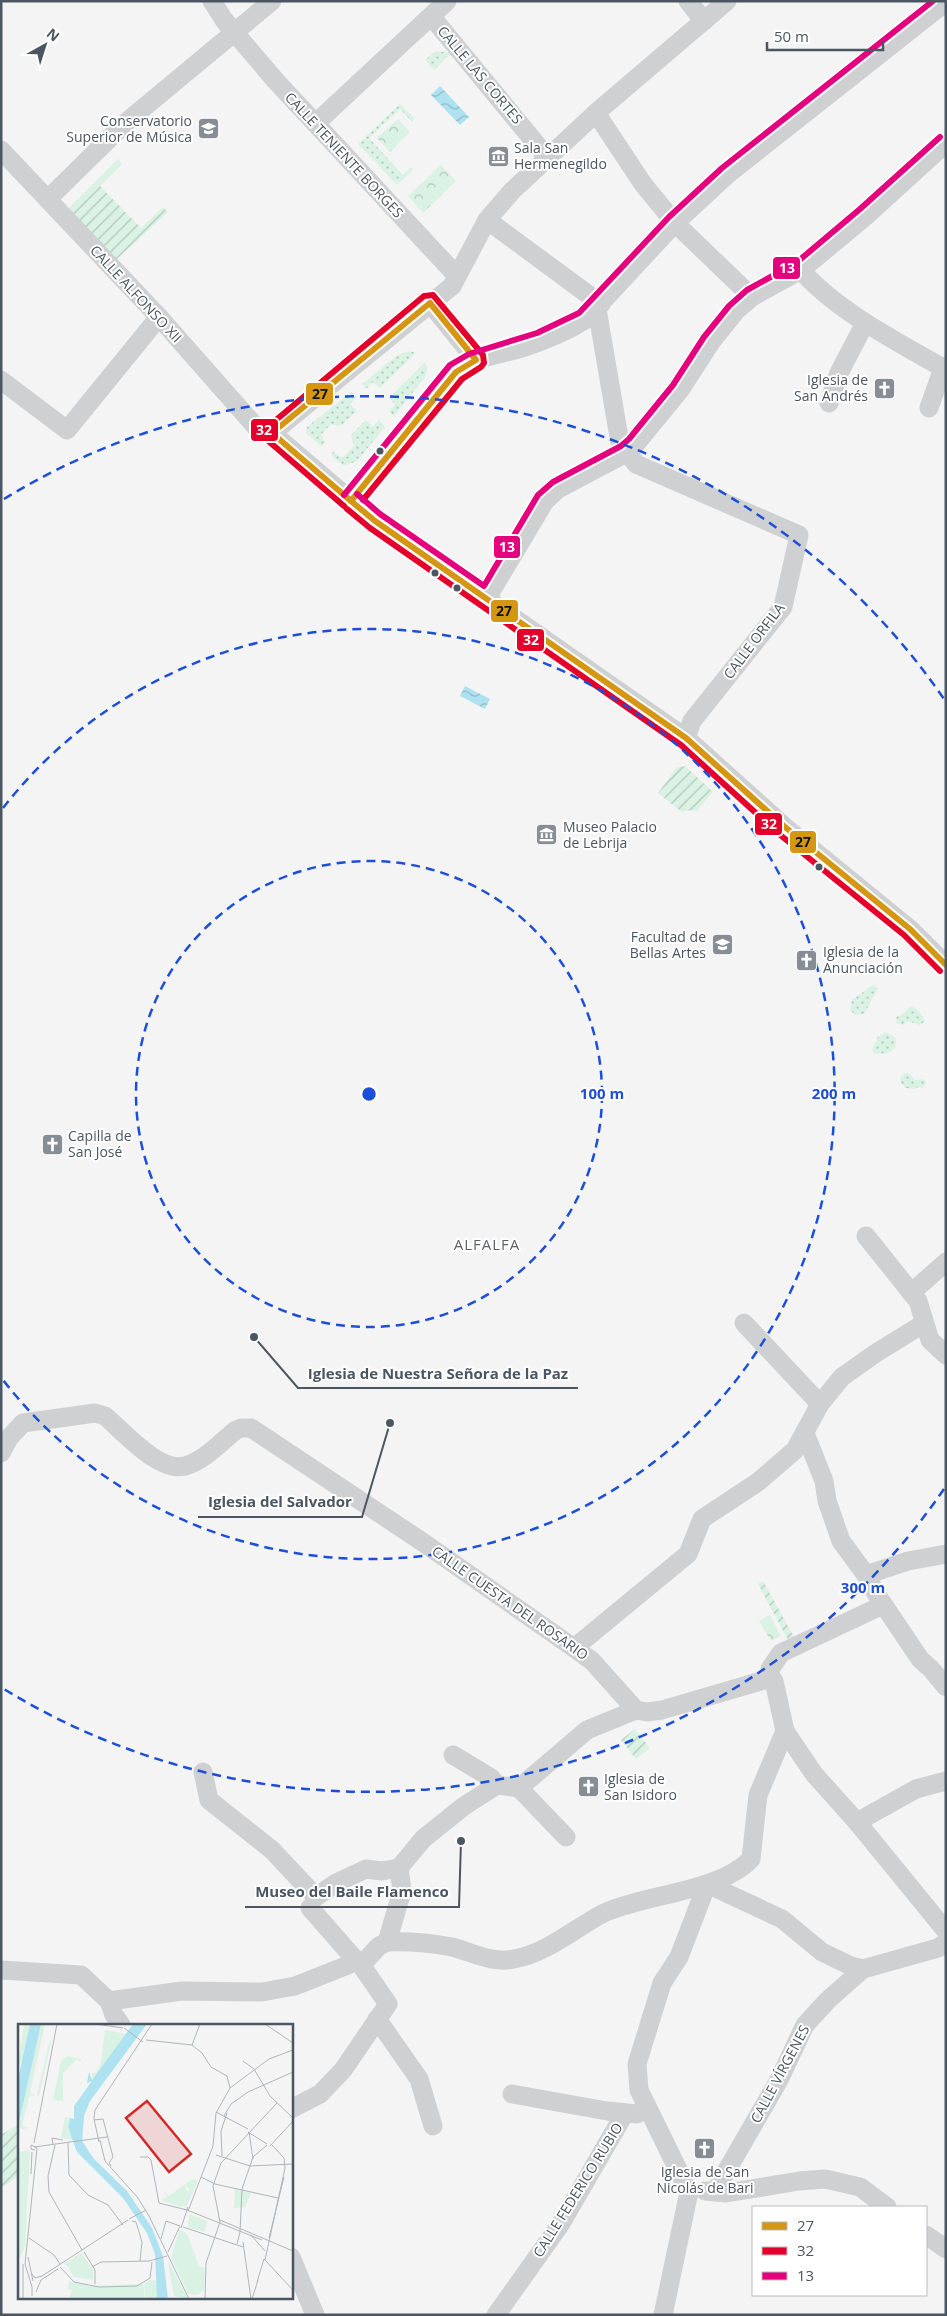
<svg xmlns="http://www.w3.org/2000/svg" width="947" height="2316" viewBox="0 0 947 2316" font-family="'Open Sans',sans-serif">
	<style>
		.grass { fill: url(#grass-dots) }
		.park { fill: url(#park-crowns) }
		.garden { fill: url(#garden-furrows) }
		.water { fill: url(#water-waves) }
		.lines { fill: none; stroke-linecap: round; stroke-linejoin: round }
		.street { stroke: #ced0d2; stroke-width: 19 }
		.bus-1-casing { stroke: #fff; stroke-width: 10 }
		.bus-2-casing { stroke: #fff; stroke-width: 10 }
		.bus-3-casing { stroke: #fff; stroke-width: 10 }
		.bus-1 { stroke: #d49613; stroke-width: 6 }
		.bus-2 { stroke: #e4002b; stroke-width: 6 }
		.bus-3 { stroke: #e5007d; stroke-width: 6 }
		.ring { fill: none; stroke: #1d4ed8; stroke-width: 2.5; stroke-dasharray: 9 6 }
		.bus-dot { fill: #4a5661; stroke: #fff; stroke-width: 2 }
		.labels { text-anchor: middle; stroke-width: 4; stroke-linejoin: round; paint-order: stroke }
		.street-label { font-size: 14px; fill: #4a5661; stroke: #fff }
		.poi-label { font-size: 14px; fill: #4a5661; stroke: #fff; text-anchor: start }
		.neighbourhood-label { font-size: 15px; letter-spacing: 1px; fill: #5f6368; stroke: #fff }
		.inset-road { fill: none; stroke: #b0b5b9; stroke-width: 1 }
		.view { fill: #d62828; fill-opacity: 0.15; stroke: #d62828; stroke-width: 2.5 }
		.inset-edge { fill: none; stroke: #4a5661; stroke-width: 2.5 }
		.centre { fill: #1d4ed8; stroke: #fff; stroke-width: 2.5 }
		.ring-label { font-size: 15px; text-anchor: middle; font-weight: bold; fill: #1d4ed8; stroke: #fff; stroke-width: 4; stroke-linejoin: round; paint-order: stroke }
		.leader { fill: none; stroke: #4a5661; stroke-width: 2 }
		.callout-dot { fill: #4a5661; stroke: #fff; stroke-width: 2 }
		.callout-label { font-size: 15px; text-anchor: middle; font-weight: bold; fill: #4a5661; stroke: #fff; stroke-width: 4; stroke-linejoin: round; paint-order: stroke }
		.line-badge { stroke: #fff; stroke-width: 2 }
		.badge-label { font-size: 14px; text-anchor: middle; font-weight: bold; fill: #fff }
		.pale-badge-label { font-size: 14px; text-anchor: middle; font-weight: bold; fill: #111 }
	</style>
	<defs>
		<pattern id="grass-dots" width="8" height="8" patternUnits="userSpaceOnUse" patternTransform="scale(1.25)"><rect width="8" height="8" fill="#d9f2e3"/><path d="M2 2h.1M6 6h.1" fill="none" stroke="#b2c7bb" stroke-width="1.8" stroke-linecap="round"/></pattern>
		<pattern id="park-crowns" width="20" height="18" patternUnits="userSpaceOnUse" patternTransform="scale(1.25)"><rect width="20" height="18" fill="#d9f2e3"/><path d="M2 6a3 3 0 1 1 6 0M12 15a3 3 0 1 1 6 0" fill="none" stroke="#b2c7bb"/></pattern>
		<pattern id="garden-furrows" width="10" height="10" patternUnits="userSpaceOnUse" patternTransform="scale(1.25)"><rect width="10" height="10" fill="#d9f2e3"/><path d="M-1 1l2-2M0 10L10 0M9 11l2-2" fill="none" stroke="#b2c7bb"/></pattern>
		<pattern id="water-waves" width="16" height="10" patternUnits="userSpaceOnUse" patternTransform="scale(1.25)"><rect width="16" height="10" fill="#aee2f0"/><path d="M0 5q4-4 8 0t8 0" fill="none" stroke="#90bac6"/></pattern>
	</defs>
	<rect width="100%" height="100%" fill="#f4f4f4"/>
	<g class="grass">
		<polygon points="436,51 451,53 434,70 425,60"/>
		<polygon points="400,104 415,119 412,122 400,109 369,138 403,175 411,167 413,170 397,185 358,144"/>
		<polygon points="409,351 416,353 380,388 373,382 366,389 362,384 398,355"/>
		<polygon points="425,362 427,370 425,377 394,416 389,411 395,404 389,398"/>
		<polygon points="351,392 357,397 350,404 357,411 341,426 331,424 321,435 325,442 321,446 306,433 307,427"/>
		<polygon points="366,420 373,427 379,420 385,427 357,461 344,466 331,455 334,451 340,457 343,457 354,446 351,435"/>
		<polygon points="873,985 878,989 864,1014 855,1015 850,1010 852,1000"/>
		<path d="M911,1006C917,1008 923,1015 925,1021L920,1025L908,1021L903,1025L897,1024L896,1017L903,1014Z"/>
		<polygon points="886,1032 896,1038 895,1048 888,1053 875,1054 872,1050 878,1037"/>
		<polygon points="906,1073 910,1074 915,1080 923,1079 926,1081 923,1088 918,1087 914,1089 905,1088 900,1081 901,1076"/>
	</g>
	<g class="park">
		<polygon points="398,119 410,132 390,152 377,138"/>
		<polygon points="441,165 456,181 423,213 408,196"/>
		<polygon points="770,1615 781,1636 771,1641 759,1621"/>
	</g>
	<g class="garden">
		<polygon points="118,159 122,164 100,186 141,228 163,207 168,212 116,260 67,210"/>
		<polygon points="685,766 713,792 696,812 694,810 685,811 683,813 658,793 677,767"/>
		<polygon points="763,1581 794,1637 788,1640 758,1584"/>
		<polygon points="635,1729 650,1748 636,1759 621,1740"/>
		<polygon points="19,2124 19,2176 1,2188 1,2135"/>
	</g>
	<g class="water">
		<polygon points="440,86 469,117 460,125 431,95"/>
		<polygon points="465,686 490,699 485,709 460,696"/>
	</g>
	<g class="lines">
		<g class="street">
			<polyline points="212,1 224,20 275,80 457,276"/>
			<polyline points="688,1 704,21"/>
			<polyline points="431,16 547,157"/>
			<polyline points="596,113 643,184 675,223 752,297"/>
			<polyline points="316,123 447,1"/>
			<polyline points="1,150 159,317 256,427 272,433 375,521 686,738 785,827 910,929 946,965"/>
			<polyline points="48,199 124,124 272,1"/>
			<polyline points="487,220 601,304"/>
			<path d="M801,270C835,310 898,342 943,368"/>
			<polyline points="430,303 476,360"/>
			<polyline points="597,309 620,443 636,464 799,535 783,607 692,721 686,738"/>
			<polyline points="1,380 67,430 159,317"/>
			<polyline points="829,403 838,375 865,323"/>
			<polyline points="929,408 943,368 946,366"/>
			<polyline points="272,433 452,286 487,220 512,191 598,111 727,1"/>
			<path d="M351,501L456,372C476,356 501,355 525,347C546,340 566,332 585,320L675,223L728,174L946,2"/>
			<polyline points="487,598 545,501 558,489 626,453 635,445 680,390 711,342 735,312 752,297 801,270 866,216 946,143"/>
			<polyline points="866,1236 918,1301 930,1340 946,1355"/>
			<polyline points="911,1293 946,1262"/>
			<polyline points="744,1323 820,1404"/>
			<polyline points="805,1433 824,1481 827,1501 841,1541 866,1575 877,1595 920,1659 931,1669 946,1687"/>
			<path d="M1,1453L9,1438L23,1423L95,1413L105,1416C124,1432 159,1473 185,1466C204,1461 221,1442 236,1430L241,1428H251L424,1543L574,1648L592,1661L636,1710"/>
			<polyline points="866,1575 908,1561 946,1554"/>
			<polyline points="574,1648 688,1554 702,1519 758,1482 795,1450 820,1404 842,1377 876,1353 923,1324"/>
			<polyline points="771,1678 774,1681 785,1731 814,1774 857,1822 946,1931"/>
			<polyline points="771,1678 770,1669 781,1653 883,1605"/>
			<polyline points="636,1710 647,1712 662,1710 771,1678"/>
			<polyline points="453,1755 491,1778 497,1785 519,1788 566,1837"/>
			<polyline points="203,1772 209,1800 272,1850 316,1897 336,1883 366,1869 382,1871 399,1868 423,1839 464,1806 497,1785"/>
			<polyline points="519,1788 587,1730 636,1710"/>
			<polyline points="857,1822 916,1789 946,1781"/>
			<polyline points="707,1884 782,1919 822,1952 851,1966 863,1969"/>
			<path d="M387,1942C409,1941 430,1943 452,1947C472,1952 492,1964 514,1959C547,1953 574,1929 602,1914C644,1894 720,1892 751,1859L758,1795L785,1731"/>
			<polyline points="1,1970 81,1975 109,2001 182,1991 262,1992 295,1986 353,1963 366,1960 379,1946 387,1942 402,1891 399,1868"/>
			<polyline points="109,2001 114,2015 121,2025"/>
			<polyline points="377,2019 419,2079 433,2126"/>
			<polyline points="512,2094 607,2111 637,2114"/>
			<polyline points="291,2109 320,2094 343,2070 388,2004 359,1962 353,1957 310,1908"/>
			<polyline points="705,2191 726,2193 799,2181 825,2179 860,2187 887,2207"/>
			<polyline points="715,2191 779,2080 805,2025 828,2000 863,1969 938,1948 946,1942"/>
			<polyline points="689,2192 639,2090 637,2064 662,1983 679,1957 707,1884"/>
			<polyline points="926,2235 946,2249"/>
			<polyline points="291,2257 315,2315"/>
			<polyline points="496,2315 560,2225 625,2113"/>
			<polyline points="663,2315 689,2192"/>
		</g>
		<defs>
			<g id="bus-1">
				<polygon points="430,303 476,360 456,372 351,501 272,433"/>
				<polyline points="351,501 375,521 686,738 785,827 910,929 946,965"/>
			</g>
			<g id="bus-2">
				<polyline points="344,506 266,439 264,430 424,296 433,295 483,355 484,363 481,367 462,379 363,500"/>
				<polyline points="347,509 370,528 681,745 779,834 904,935 940,971"/>
			</g>
			<g id="bus-3">
				<polyline points="357,494 380,514 484,586 538,495 553,482 621,446 629,439 673,385 704,337 729,306 747,290 796,263 860,209 940,137"/>
				<polyline points="344,495 450,365 469,354 537,333 579,313 669,217 722,168 933,1"/>
			</g>
		</defs>
		<use href="#bus-1" class="bus-1-casing"/>
		<use href="#bus-2" class="bus-2-casing"/>
		<use href="#bus-3" class="bus-3-casing"/>
		<use href="#bus-1" class="bus-1"/>
		<use href="#bus-2" class="bus-2"/>
		<use href="#bus-3" class="bus-3"/>
	</g>
	<g class="ring">
		<circle cx="369" cy="1094" r="233"/>
		<path d="M3 808A465 465 0 1 1 3 1380"/>
		<path d="M944 1489A698 698 0 0 1 4 1689M4 499A698 698 0 0 1 944 699"/>
	</g>
	<defs>
		<symbol id="university-square" viewBox="-11 -11 22 22"><rect x="-9" y="-9" width="18" height="18" rx="4" fill="#868d94" stroke="#fff"/><path d="M0-5L7-2L0 1L-7-2ZM-4 1L0 2.5L4 1V4Q0 6-4 4Z" fill="#fff"/></symbol>
		<symbol id="museum-square" viewBox="-11 -11 22 22"><rect x="-9" y="-9" width="18" height="18" rx="4" fill="#868d94" stroke="#fff"/><path d="M0-6L6-3V-2H-6V-3ZM-5-1h2V3h-2ZM-1-1h2V3h-2ZM3-1h2V3H3ZM-6 4H6V6H-6Z" fill="#fff"/></symbol>
		<symbol id="church-square" viewBox="-11 -11 22 22"><rect x="-9" y="-9" width="18" height="18" rx="4" fill="#868d94" stroke="#fff"/><path d="M-1.2-6h2.4v3.5h3.3v2.4h-3.3V6h-2.4V-.1h-3.3v-2.4h3.3Z" fill="#fff"/></symbol>
	</defs>
	<g fill-rule="evenodd">
		<use href="#university-square" x="196" y="116" width="25" height="25"/>
		<use href="#museum-square" x="486" y="144" width="25" height="25"/>
		<use href="#church-square" x="872" y="376" width="25" height="25"/>
		<use href="#museum-square" x="534" y="822" width="25" height="25"/>
		<use href="#university-square" x="710" y="932" width="25" height="25"/>
		<use href="#church-square" x="794" y="948" width="25" height="25"/>
		<use href="#church-square" x="40" y="1132" width="25" height="25"/>
		<use href="#church-square" x="576" y="1774" width="25" height="25"/>
		<use href="#church-square" x="692" y="2136" width="25" height="25"/>
	</g>
	<g class="bus-dot">
		<circle cx="380" cy="451" r="4.5"/>
		<circle cx="435" cy="573" r="4.5"/>
		<circle cx="457" cy="588" r="4.5"/>
		<circle cx="819" cy="867" r="4.5"/>
	</g>
	<g class="labels">
		<g class="street-label">
			<text transform="translate(480 75) rotate(50)" y="5">CALLE LAS CORTES</text>
			<text transform="translate(344 155) rotate(47)" y="5">CALLE TENIENTE BORGES</text>
			<text transform="translate(136 294) rotate(47)" y="5">CALLE ALFONSO XII</text>
			<text transform="translate(754 641) rotate(-53)" y="5">CALLE ORFILA</text>
			<text transform="translate(510 1603) rotate(35)" y="5">CALLE CUESTA DEL ROSARIO</text>
			<text transform="translate(780 2074) rotate(-62)" y="5">CALLE VÍRGENES</text>
			<text transform="translate(578 2190) rotate(-58)" y="5">CALLE FEDERICO RUBIO</text>
		</g>
		<g class="poi-label">
			<text x="192" y="126" text-anchor="end">Conservatorio<tspan x="192" dy="16">Superior de Música</tspan></text>
			<text x="514" y="153">Sala San<tspan x="514" dy="16">Hermenegildo</tspan></text>
			<text x="868" y="385" text-anchor="end">Iglesia de<tspan x="868" dy="16">San Andrés</tspan></text>
			<text x="563" y="832">Museo Palacio<tspan x="563" dy="16">de Lebrija</tspan></text>
			<text x="706" y="942" text-anchor="end">Facultad de<tspan x="706" dy="16">Bellas Artes</tspan></text>
			<text x="823" y="957">Iglesia de la<tspan x="823" dy="16">Anunciación</tspan></text>
			<text x="68" y="1141">Capilla de<tspan x="68" dy="16">San José</tspan></text>
			<text x="604" y="1784">Iglesia de<tspan x="604" dy="16">San Isidoro</tspan></text>
			<text x="705" y="2177" text-anchor="middle">Iglesia de San<tspan x="705" dy="16">Nicolás de Bari</tspan></text>
		</g>
		<g class="neighbourhood-label">
			<text x="487" y="1250">ALFALFA</text>
		</g>
	</g>
	<g transform="translate(18 2024)">
		<rect width="275" height="275" fill="#f4f4f4"/>
		<path d="M23,0H27L12,69L17,71L11,73L4,102L10,104L5,105L0,103Z" fill="#d9f2e3"/>
		<path d="M6,0H12L4,37L0,41ZM32,15L33,18L21,72L19,71Z" fill="#d9f2e3"/>
		<path d="M87,6L108,10L74,56V49H78L83,39ZM50,32L63,35V38L59,35L45,49V77L35,76L43,37ZM47,93L52,94L50,104L55,116L43,114ZM12,126L11,150L0,149V128ZM175,155L180,157L168,183L165,182L172,166L167,160ZM217,165L233,169L227,183L216,184ZM0,180H9L7,223L0,238ZM171,190L190,197L186,208L170,203ZM162,205L169,210L181,242L187,244L186,266L179,271L170,270L153,233ZM63,229L75,246V256L56,253L47,239ZM150,239H151L170,275L156,272ZM51,257L72,262L125,260L127,275H51L54,266L50,265Z" fill="#d9f2e3"/>
		<path d="M167,160L169,167L172,166L164,183L143,176L149,173L145,166L151,172Z" fill="#d9f2e3"/>
		<path d="M0,149L11,150L9,180H0ZM132,256L140,257L139,275H128L126,260Z" fill="#d9f2e3"/>
		<path d="M12,0H23L0,103V55ZM115,0H129L72,77L66,92L64,117L76,135L109,167L134,204L145,232L150,275H139L137,230L129,209L105,174L59,128L50,103L52,94L56,95V82L74,57L69,59L71,48L74,56Z" fill="#aee2f0"/>
		<path class="inset-road" d="M77,0L105,4M247,0L275,19M106,4L125,18M128,16L174,21L184,29L193,43L209,52L212,64M174,21L182,0M225,37L236,45L252,72L275,94M198,88L230,105M206,92L213,80L230,68L275,48M76,96L85,95L95,133L91,139L93,142M230,108L249,120M231,108L235,135M82,116L87,137L120,174L131,192L171,275M81,118L76,95L77,86L134,0M16,119L39,0M50,119L51,151L70,171L90,181L105,201M35,121L34,114L45,116M37,121L30,152L31,168L64,226M252,122L275,97M16,123L89,113M198,131L232,142L275,140M204,132L203,107L209,89M122,133H130L133,136L141,179L169,186L244,216M13,150L14,128M183,153L197,160L260,174M170,187L195,122L198,89L212,64L251,35L275,26M111,195L128,186M202,196L275,227M114,197L118,198L124,218L122,237M165,203L225,223M163,204L170,183M233,211L247,227M11,214L36,231L42,240M251,214L266,153M143,215L148,197L162,202M225,218L233,275M219,220L222,208L224,165L235,133L249,121M64,226L110,196M66,228L77,246V260M150,228L162,202M10,233L15,257M247,236L267,144L266,134L253,120M5,240V275M42,243L56,258L81,263L119,262L132,254L134,238M74,243L83,238L131,237L149,232M14,250L17,254L24,252L64,226M239,258L246,235L275,266M18,268L23,256L40,245M14,272V263L7,240L19,124L13,121V125L17,126M187,275L188,239L202,198L195,162L203,139L259,79M234,275L240,256"/>
		<path class="view" d="M129,77L173,130L151,148L108,94Z"/>
		<rect width="275" height="275" class="inset-edge"/>
	</g>
	<circle cx="369" cy="1094" r="8" class="centre"/>
	<g class="ring-label">
		<text x="602" y="1099">100 m</text>
		<text x="834" y="1099">200 m</text>
		<text x="863" y="1593">300 m</text>
	</g>
	<path class="leader" d="M254 1337L298 1388H578M390 1423L362 1517H198M461 1841L459 1907H245"/>
	<g class="callout-dot">
		<circle cx="254" cy="1337" r="5"/>
		<circle cx="390" cy="1423" r="5"/>
		<circle cx="461" cy="1841" r="5"/>
	</g>
	<g class="callout-label">
		<text x="438" y="1379">Iglesia de Nuestra Señora de la Paz</text>
		<text x="280" y="1507">Iglesia del Salvador</text>
		<text x="352" y="1897">Museo del Baile Flamenco</text>
	</g>
	<g class="line-badge">
		<rect x="772" y="256" width="29" height="24" rx="5" fill="#e5007d"/>
		<rect x="305" y="382" width="29" height="24" rx="5" fill="#d49613"/>
		<rect x="250" y="418" width="29" height="24" rx="5" fill="#e4002b"/>
		<rect x="493" y="535" width="28" height="24" rx="5" fill="#e5007d"/>
		<rect x="490" y="599" width="29" height="24" rx="5" fill="#d49613"/>
		<rect x="516" y="628" width="29" height="24" rx="5" fill="#e4002b"/>
		<rect x="754" y="812" width="29" height="24" rx="5" fill="#e4002b"/>
		<rect x="789" y="830" width="28" height="24" rx="5" fill="#d49613"/>
	</g>
	<g class="badge-label">
		<text x="787" y="273">13</text>
		<text x="264" y="435">32</text>
		<text x="507" y="552">13</text>
		<text x="531" y="645">32</text>
		<text x="769" y="829">32</text>
	</g>
	<g class="pale-badge-label">
		<text x="320" y="399">27</text>
		<text x="504" y="616">27</text>
		<text x="803" y="847">27</text>
	</g>
	<rect width="947" height="2316" fill="none" stroke="#4a5661" stroke-width="5"/>
	<rect x="752" y="2206" width="175" height="90" fill="#ffffff" stroke="#b7bbc0"/>
	<rect x="762" y="2222" width="25" height="8" fill="#d49613" stroke="#b7bbc0"/>
	<text x="797" y="2231" font-size="15" fill="#4a5661">27</text>
	<rect x="762" y="2247" width="25" height="8" fill="#e4002b" stroke="#b7bbc0"/>
	<text x="797" y="2256" font-size="15" fill="#4a5661">32</text>
	<rect x="762" y="2272" width="25" height="8" fill="#e5007d" stroke="#b7bbc0"/>
	<text x="797" y="2281" font-size="15" fill="#4a5661">13</text>
	<g transform="translate(45 45) rotate(39)" stroke="#ffffff" stroke-width="4" paint-order="stroke">
	<path d="M0-4L9 19L0 12L-9 19Z" fill="#4a5661"/>
	<text y="-8" font-size="14" font-weight="bold" text-anchor="middle" fill="#4a5661">N</text>
	</g>
	<path d="M767 42v8h116v-8" fill="none" stroke="#4a5661" stroke-width="2.5"/>
	<text x="774" y="42" font-size="15" fill="#4a5661" stroke="#ffffff" stroke-width="4" paint-order="stroke">50 m</text>
</svg>
